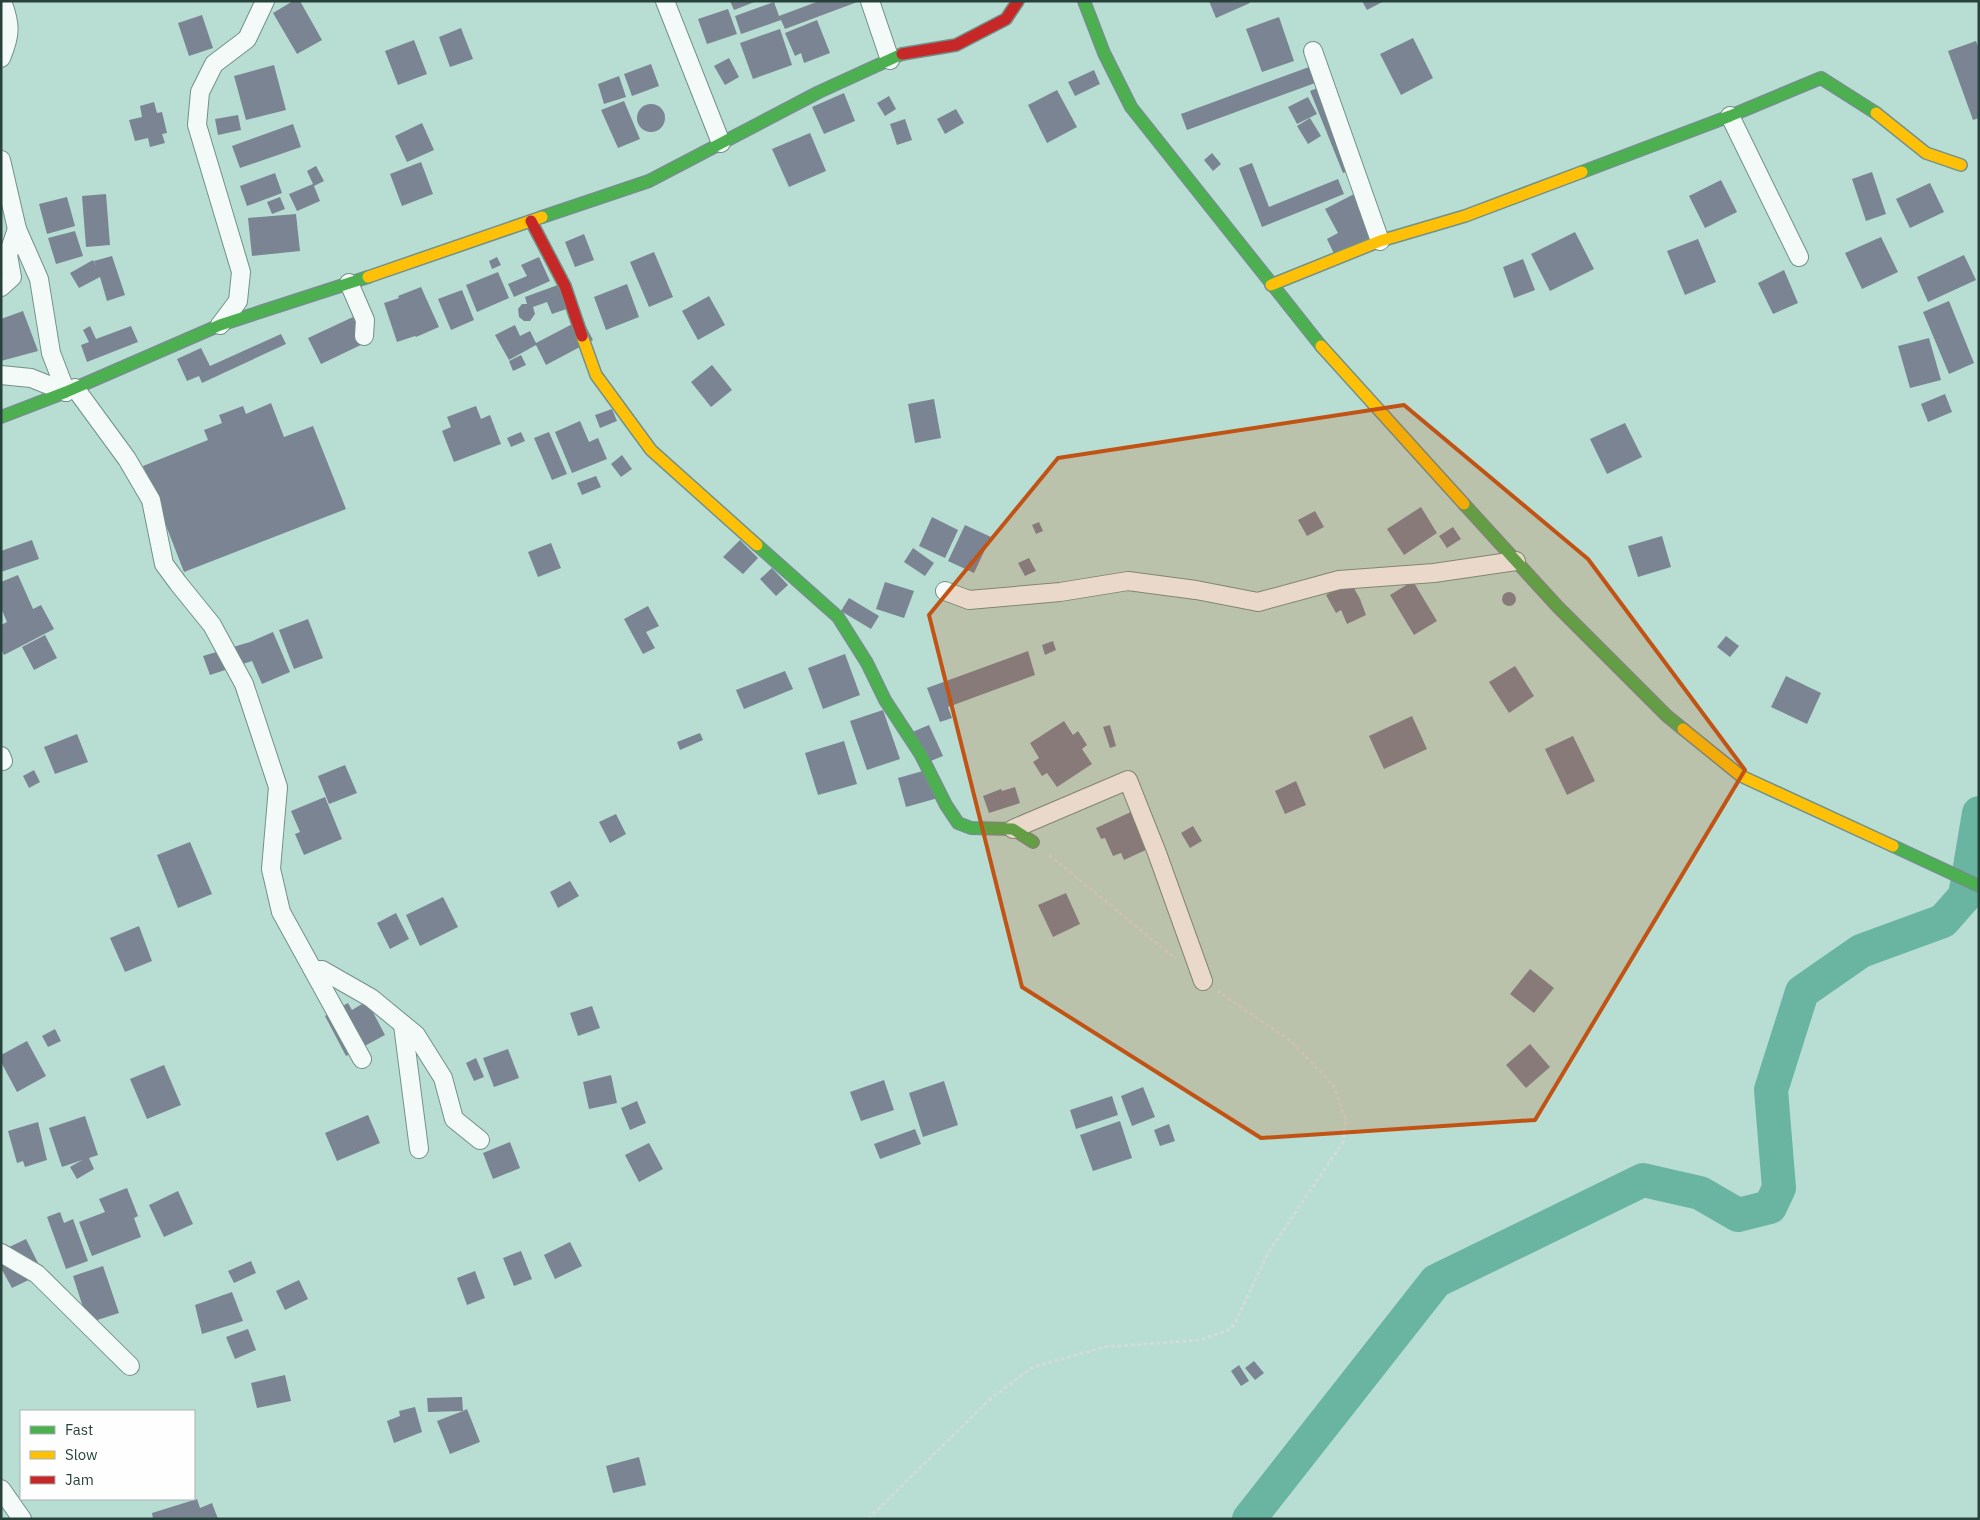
<svg xmlns="http://www.w3.org/2000/svg" width="1980" height="1520" viewBox="0 0 1980 1520" font-family="'IBM Plex Sans',sans-serif">
	<style>
		.lines { fill: none; stroke-linecap: round; stroke-linejoin: round }
		.river { stroke: #6ab5a2; stroke-width: 34 }
		.building { fill: #7a8493 }
		.street-casing { stroke: #729189; stroke-width: 20 }
		.fast-casing { stroke: #729189; stroke-width: 14 }
		.slow-casing { stroke: #729189; stroke-width: 14 }
		.jam-casing { stroke: #729189; stroke-width: 14 }
		.path { stroke: #cfdcd8; stroke-width: 3; stroke-dasharray: 4 2.5; stroke-linecap: butt }
		.street { stroke: #f4faf8; stroke-width: 18 }
		.fast { stroke: #4caf50; stroke-width: 11 }
		.slow { stroke: #ffc107; stroke-width: 11 }
		.jam { stroke: #c62828; stroke-width: 11 }
		.marked { fill: #c15415; fill-opacity: 0.2; stroke: #c15415; stroke-width: 4; stroke-linejoin: round }
	</style>
	<rect width="100%" height="100%" fill="#b8ded3"/>
	<g class="lines">
		<polyline class="river" points="1249,1519 1436,1281 1643,1180 1700,1193 1738,1215 1770,1207 1779,1188 1771,1090 1802,992 1861,951 1943,921 1965,896 1979,813"/>
	</g>
	<g class="building">
		<polygon points="293,1 300,1 322,40 297,54 273,13"/>
		<polygon points="730,1 757,1 734,10"/>
		<polygon points="819,1 860,1 785,29 781,20 741,34 735,16 774,2 779,16"/>
		<polygon points="1209,1 1249,1 1250,3 1216,18"/>
		<polygon points="1362,1 1384,1 1367,10"/>
		<polygon points="728,9 737,34 707,44 698,19"/>
		<polygon points="202,15 213,48 189,56 178,23"/>
		<polygon points="1279,17 1294,61 1262,72 1246,29"/>
		<polygon points="817,20 830,53 804,63 801,53 795,56 785,33"/>
		<polygon points="461,28 473,59 450,67 439,37"/>
		<polygon points="780,29 792,65 753,79 740,43"/>
		<polygon points="1413,38 1433,78 1401,95 1380,54"/>
		<polygon points="414,40 427,74 398,85 385,51"/>
		<polygon points="1976,41 1979,49 1979,118 1973,120 1948,51"/>
		<polygon points="729,58 739,77 725,85 714,66"/>
		<polygon points="1320,63 1326,79 1187,130 1181,114"/>
		<polygon points="651,64 659,86 632,96 624,74"/>
		<polygon points="274,65 286,110 246,120 234,76"/>
		<polygon points="1094,70 1100,84 1075,96 1068,82"/>
		<polygon points="619,76 626,97 604,104 598,84"/>
		<polygon points="1325,85 1358,167 1343,173 1310,91"/>
		<polygon points="1057,90 1077,127 1047,143 1028,105"/>
		<polygon points="844,93 855,121 824,134 812,107"/>
		<polygon points="889,96 896,109 885,116 877,103"/>
		<polygon points="1308,97 1317,114 1297,124 1288,107"/>
		<polygon points="624,101 640,139 618,148 601,110"/>
		<polygon points="154,102 157,113 162,112 167,133 162,134 165,143 150,147 148,138 135,141 129,120 142,117 140,106"/>
		<circle cx="651" cy="118" r="14"/>
		<polygon points="956,109 964,123 945,134 937,119"/>
		<polygon points="238,115 241,130 218,135 215,119"/>
		<polygon points="1310,118 1321,136 1308,144 1297,126"/>
		<polygon points="905,119 912,140 897,145 890,124"/>
		<polygon points="422,123 434,150 407,162 395,136"/>
		<polygon points="293,124 301,147 240,168 232,146"/>
		<polygon points="810,133 826,171 789,187 772,149"/>
		<polygon points="1212,153 1221,164 1213,171 1204,160"/>
		<polygon points="421,162 433,194 402,206 390,174"/>
		<polygon points="1252,163 1269,207 1338,179 1344,194 1262,227 1239,168"/>
		<polygon points="316,166 324,181 314,186 320,201 297,211 289,194 313,184 307,171"/>
		<polygon points="1872,172 1886,214 1866,221 1852,179"/>
		<polygon points="275,173 282,193 247,206 240,186"/>
		<polygon points="1721,180 1737,212 1705,228 1689,196"/>
		<polygon points="1930,183 1944,212 1910,228 1896,199"/>
		<polygon points="1358,192 1381,238 1337,260 1327,239 1338,233 1325,209"/>
		<polygon points="106,194 110,245 86,247 82,196"/>
		<polygon points="67,197 75,226 47,234 39,204"/>
		<polygon points="280,197 285,209 272,214 267,202"/>
		<polygon points="296,214 300,251 252,256 248,218"/>
		<polygon points="75,231 83,256 56,264 48,238"/>
		<polygon points="1575,232 1594,269 1550,291 1531,254"/>
		<polygon points="584,234 594,260 575,267 565,242"/>
		<polygon points="1881,237 1898,272 1862,289 1845,253"/>
		<polygon points="1698,239 1716,282 1685,295 1667,251"/>
		<polygon points="654,252 673,297 649,307 630,262"/>
		<polygon points="1964,255 1976,280 1928,302 1917,277"/>
		<polygon points="112,256 125,295 107,301 100,277 79,288 70,273 93,260 96,266 94,261"/>
		<polygon points="497,257 501,265 492,269 489,261"/>
		<polygon points="539,257 550,281 514,297 508,284 527,276 521,265"/>
		<polygon points="1523,259 1535,290 1514,298 1503,267"/>
		<polygon points="1784,270 1798,303 1773,314 1758,283"/>
		<polygon points="498,272 509,298 477,312 466,285"/>
		<polygon points="566,282 575,306 552,314 547,302 533,307 535,314 530,321 524,321 519,317 518,309 522,304 527,304 525,297"/>
		<polygon points="627,284 639,317 606,330 594,297"/>
		<polygon points="421,287 439,327 416,337 415,336 397,342 384,303 399,298 398,296"/>
		<polygon points="462,290 474,320 451,330 438,299"/>
		<polygon points="709,296 725,325 698,340 682,311"/>
		<polygon points="1949,301 1974,363 1949,374 1923,312"/>
		<polygon points="23,311 38,351 1,361 1,319"/>
		<polygon points="353,317 365,343 321,364 308,338"/>
		<polygon points="582,319 593,340 546,365 536,345 509,360 495,335 515,325 520,336 530,331 536,343"/>
		<polygon points="90,326 96,339 131,326 138,342 87,362 81,345 89,342 83,330"/>
		<polygon points="281,334 286,344 202,383 199,376 187,381 177,359 201,348 210,366"/>
		<polygon points="1929,338 1941,380 1910,388 1898,346"/>
		<polygon points="521,355 526,365 513,371 509,361"/>
		<polygon points="712,365 732,390 711,407 691,382"/>
		<polygon points="1945,394 1952,412 1928,422 1921,404"/>
		<polygon points="934,399 941,438 915,443 908,404"/>
		<polygon points="271,403 284,437 313,426 346,509 184,572 143,466 208,440 204,430 222,423 219,415 243,406 246,414"/>
		<polygon points="476,406 481,419 490,415 501,444 454,462 442,431 451,427 447,417"/>
		<polygon points="612,409 617,421 600,428 595,415"/>
		<polygon points="580,421 589,442 598,438 607,459 572,473 555,432"/>
		<polygon points="1625,423 1642,457 1607,474 1590,439"/>
		<polygon points="521,432 525,441 511,447 507,438"/>
		<polygon points="549,432 567,474 552,480 534,438"/>
		<polygon points="622,455 632,469 621,477 611,464"/>
		<polygon points="596,476 601,487 582,495 577,483"/>
		<polygon points="1421,507 1437,533 1404,555 1387,529"/>
		<polygon points="1315,511 1324,527 1307,536 1298,520"/>
		<polygon points="932,517 958,530 945,558 919,546"/>
		<polygon points="1039,522 1043,531 1036,534 1032,525"/>
		<polygon points="965,525 991,537 974,573 948,561"/>
		<polygon points="1453,527 1461,539 1447,548 1439,536"/>
		<polygon points="1662,536 1671,567 1638,577 1628,546"/>
		<polygon points="32,540 39,559 1,572 1,551"/>
		<polygon points="740,540 758,558 743,574 723,557"/>
		<polygon points="551,543 561,568 538,577 528,552"/>
		<polygon points="913,548 934,563 925,576 904,562"/>
		<polygon points="1029,558 1036,571 1025,576 1018,563"/>
		<polygon points="772,568 788,585 776,596 760,579"/>
		<polygon points="18,575 33,609 41,605 54,629 4,655 1,649 1,625 7,622 1,608 1,582"/>
		<polygon points="1350,581 1360,599 1366,615 1347,624 1341,610 1336,613 1326,595"/>
		<polygon points="1413,581 1437,621 1414,635 1390,595"/>
		<polygon points="885,582 914,591 904,618 876,609"/>
		<circle cx="1509" cy="599" r="7"/>
		<polygon points="849,598 879,616 871,629 841,611"/>
		<polygon points="648,606 659,626 646,632 655,648 643,654 624,619"/>
		<polygon points="308,619 323,658 294,669 279,630"/>
		<polygon points="273,632 290,672 262,684 252,661 210,675 203,656 250,642"/>
		<polygon points="45,635 57,658 34,670 22,647"/>
		<polygon points="1726,636 1739,646 1730,657 1717,647"/>
		<polygon points="1053,641 1056,650 1045,655 1042,645"/>
		<polygon points="1028,651 1035,675 948,707 952,718 940,722 927,688"/>
		<polygon points="845,654 860,695 823,709 808,668"/>
		<polygon points="1515,666 1534,696 1509,713 1489,682"/>
		<polygon points="785,671 793,689 744,709 736,690"/>
		<polygon points="1786,676 1821,693 1807,724 1771,707"/>
		<polygon points="883,710 900,759 867,770 850,721"/>
		<polygon points="1412,716 1427,749 1384,769 1369,736"/>
		<polygon points="1064,721 1073,735 1078,731 1087,745 1082,749 1092,764 1057,787 1047,773 1042,776 1033,762 1039,758 1030,743"/>
		<polygon points="929,725 943,756 923,764 910,733"/>
		<polygon points="1110,725 1116,746 1110,748 1103,727"/>
		<polygon points="700,733 703,740 680,750 677,742"/>
		<polygon points="77,734 88,762 55,774 44,747"/>
		<polygon points="1573,736 1595,781 1567,795 1545,749"/>
		<polygon points="844,741 857,784 818,795 805,753"/>
		<polygon points="345,765 357,793 329,804 318,776"/>
		<polygon points="930,769 938,798 906,807 898,778"/>
		<polygon points="34,770 40,782 29,788 23,776"/>
		<polygon points="1296,781 1306,805 1285,814 1275,791"/>
		<polygon points="1015,787 1020,803 989,813 983,796 1001,789 1002,791"/>
		<polygon points="325,797 342,839 304,855 295,834 300,832 291,811"/>
		<polygon points="1133,811 1150,848 1124,860 1121,853 1113,856 1105,838 1101,839 1096,828"/>
		<polygon points="616,814 626,834 610,843 599,822"/>
		<polygon points="1193,826 1202,841 1190,848 1181,833"/>
		<polygon points="190,842 212,894 178,908 157,855"/>
		<polygon points="570,881 579,896 558,908 550,892"/>
		<polygon points="1066,893 1080,924 1053,937 1038,905"/>
		<polygon points="443,897 458,927 420,946 406,915"/>
		<polygon points="396,913 409,939 390,949 377,923"/>
		<polygon points="139,926 152,961 125,972 110,938"/>
		<polygon points="1530,969 1554,988 1534,1013 1510,994"/>
		<polygon points="367,1001 385,1035 346,1056 325,1016 348,1003 352,1010"/>
		<polygon points="592,1006 600,1028 578,1036 570,1013"/>
		<polygon points="55,1029 61,1041 48,1047 42,1036"/>
		<polygon points="27,1041 46,1076 17,1092 1,1062 1,1055"/>
		<polygon points="1530,1044 1550,1067 1526,1088 1506,1065"/>
		<polygon points="508,1049 519,1078 494,1087 483,1058"/>
		<polygon points="476,1058 484,1077 474,1081 466,1063"/>
		<polygon points="164,1065 181,1105 147,1119 130,1079"/>
		<polygon points="611,1075 617,1103 589,1109 583,1082"/>
		<polygon points="884,1080 894,1110 861,1121 850,1092"/>
		<polygon points="944,1081 958,1125 923,1137 909,1093"/>
		<polygon points="1143,1087 1155,1117 1132,1126 1121,1096"/>
		<polygon points="1112,1096 1118,1115 1076,1129 1070,1110"/>
		<polygon points="637,1101 646,1123 630,1130 621,1108"/>
		<polygon points="368,1115 380,1143 337,1161 325,1133"/>
		<polygon points="85,1116 98,1155 89,1158 94,1169 77,1179 70,1167 82,1160 62,1167 49,1128"/>
		<polygon points="1120,1121 1132,1158 1093,1171 1080,1135"/>
		<polygon points="38,1122 47,1160 25,1167 23,1161 17,1163 8,1131"/>
		<polygon points="1169,1124 1175,1141 1160,1146 1154,1130"/>
		<polygon points="915,1129 921,1144 880,1159 874,1144"/>
		<polygon points="510,1142 520,1168 493,1179 483,1153"/>
		<polygon points="649,1143 663,1169 639,1182 625,1155"/>
		<polygon points="127,1188 138,1216 134,1218 141,1237 92,1256 79,1222 105,1212 99,1199"/>
		<polygon points="178,1191 193,1224 164,1237 149,1205"/>
		<polygon points="60,1212 64,1223 73,1219 88,1261 66,1269 47,1217"/>
		<polygon points="26,1239 43,1273 12,1288 1,1268 1,1251"/>
		<polygon points="570,1242 582,1266 555,1279 544,1255"/>
		<polygon points="521,1251 532,1279 514,1286 503,1258"/>
		<polygon points="251,1261 256,1273 234,1283 228,1271"/>
		<polygon points="103,1266 119,1313 88,1323 73,1276"/>
		<polygon points="475,1271 485,1298 467,1305 457,1278"/>
		<polygon points="299,1280 308,1299 285,1310 276,1291"/>
		<polygon points="232,1292 243,1321 202,1334 195,1305"/>
		<polygon points="248,1329 256,1350 235,1359 226,1337"/>
		<polygon points="1254,1361 1264,1373 1255,1380 1245,1368"/>
		<polygon points="1239,1365 1249,1381 1241,1386 1231,1371"/>
		<polygon points="285,1375 291,1401 257,1408 251,1383"/>
		<polygon points="462,1397 463,1411 467,1409 480,1442 450,1454 437,1421 463,1411 428,1412 427,1398"/>
		<polygon points="415,1407 422,1432 394,1443 387,1421 400,1416 399,1411"/>
		<polygon points="639,1457 646,1485 613,1493 606,1466"/>
		<polygon points="197,1499 200,1508 212,1503 218,1519 153,1519 152,1513"/>
	</g>
	<g class="lines">
		<defs>
			<g id="street">
				<polyline points="665,1 721,143"/>
				<polyline points="870,1 890,60"/>
				<polyline points="1313,51 1380,241"/>
				<path d="M1,58C11,34 11,25 2,1"/>
				<polyline points="1730,116 1799,257"/>
				<polyline points="1,160 17,229 39,279 51,353 66,392"/>
				<polyline points="349,283 365,320 364,336"/>
				<polyline points="1,287 12,277 8,255 17,229"/>
				<polyline points="220,325 238,301 241,272 197,125 200,92 214,64 247,39 265,1"/>
				<polyline points="1,375 31,378 66,392"/>
				<polyline points="75,388 127,459 151,500 164,564 178,583 212,625 244,684 278,787 271,869 281,912 362,1059"/>
				<polyline points="945,591 969,600 1060,592 1128,581 1196,590 1258,602 1339,580 1434,573 1516,561"/>
				<polyline points="1,756 3,761"/>
				<polyline points="1013,829 1128,780 1157,853 1203,981"/>
				<polyline points="313,970 322,970 371,998 416,1035 443,1078 454,1119 480,1140"/>
				<polyline points="403,1025 419,1149"/>
				<polyline points="1,1253 37,1274 130,1366"/>
				<polyline points="1,1489 22,1519"/>
			</g>
			<g id="fast">
				<polyline points="1084,1 1104,53 1131,107 1321,346"/>
				<polyline points="1582,172 1730,116 1821,78 1876,113"/>
				<polyline points="542,217 649,181 819,92 902,54"/>
				<polyline points="1,417 66,392 220,325 368,277"/>
				<polyline points="1464,504 1557,606 1667,716 1683,729"/>
				<polyline points="757,545 838,617 867,663 885,700 921,755 946,805 958,823 971,828 1013,829 1033,842"/>
				<polyline points="1893,846 1979,886"/>
			</g>
			<g id="slow">
				<polyline points="1876,113 1926,153 1961,165"/>
				<polyline points="368,277 542,217"/>
				<polyline points="1271,285 1380,241 1465,216 1582,172"/>
				<polyline points="582,336 596,375 651,450 757,545"/>
				<polyline points="1321,346 1464,504"/>
				<polyline points="1683,729 1741,776 1893,846"/>
			</g>
			<g id="jam">
				<polyline points="902,54 956,45 1006,19 1018,1"/>
				<polyline points="531,221 565,286 582,336"/>
			</g>
		</defs>
		<use href="#street" class="street-casing"/>
		<use href="#fast" class="fast-casing"/>
		<use href="#slow" class="slow-casing"/>
		<use href="#jam" class="jam-casing"/>
		<g class="path">
			<polyline points="1049,855 1176,959"/>
			<polyline points="868,1519 988,1401 1033,1367 1105,1347 1200,1340 1231,1329 1236,1321 1268,1253 1343,1142 1346,1120 1333,1085 1291,1041 1216,990"/>
		</g>
		<use href="#street" class="street"/>
		<use href="#fast" class="fast"/>
		<use href="#slow" class="slow"/>
		<use href="#jam" class="jam"/>
	</g>
	<path class="marked" d="M1404,405L1588,559L1745,770L1535,1120L1261,1138L1022,987L929,615L1058,458Z"/>
	<rect width="1980" height="1520" fill="none" stroke="#26423b" stroke-width="5"/>
	<rect x="20" y="1410" width="175" height="90" fill="#fefefe" stroke="#a8b3b0"/>
	<rect x="30" y="1426" width="25" height="8" fill="#4caf50" stroke="#a8b3b0"/>
	<text x="65" y="1435" font-size="15" fill="#26423b">Fast</text>
	<rect x="30" y="1451" width="25" height="8" fill="#ffc107" stroke="#a8b3b0"/>
	<text x="65" y="1460" font-size="15" fill="#26423b">Slow</text>
	<rect x="30" y="1476" width="25" height="8" fill="#c62828" stroke="#a8b3b0"/>
	<text x="65" y="1485" font-size="15" fill="#26423b">Jam</text>
</svg>
